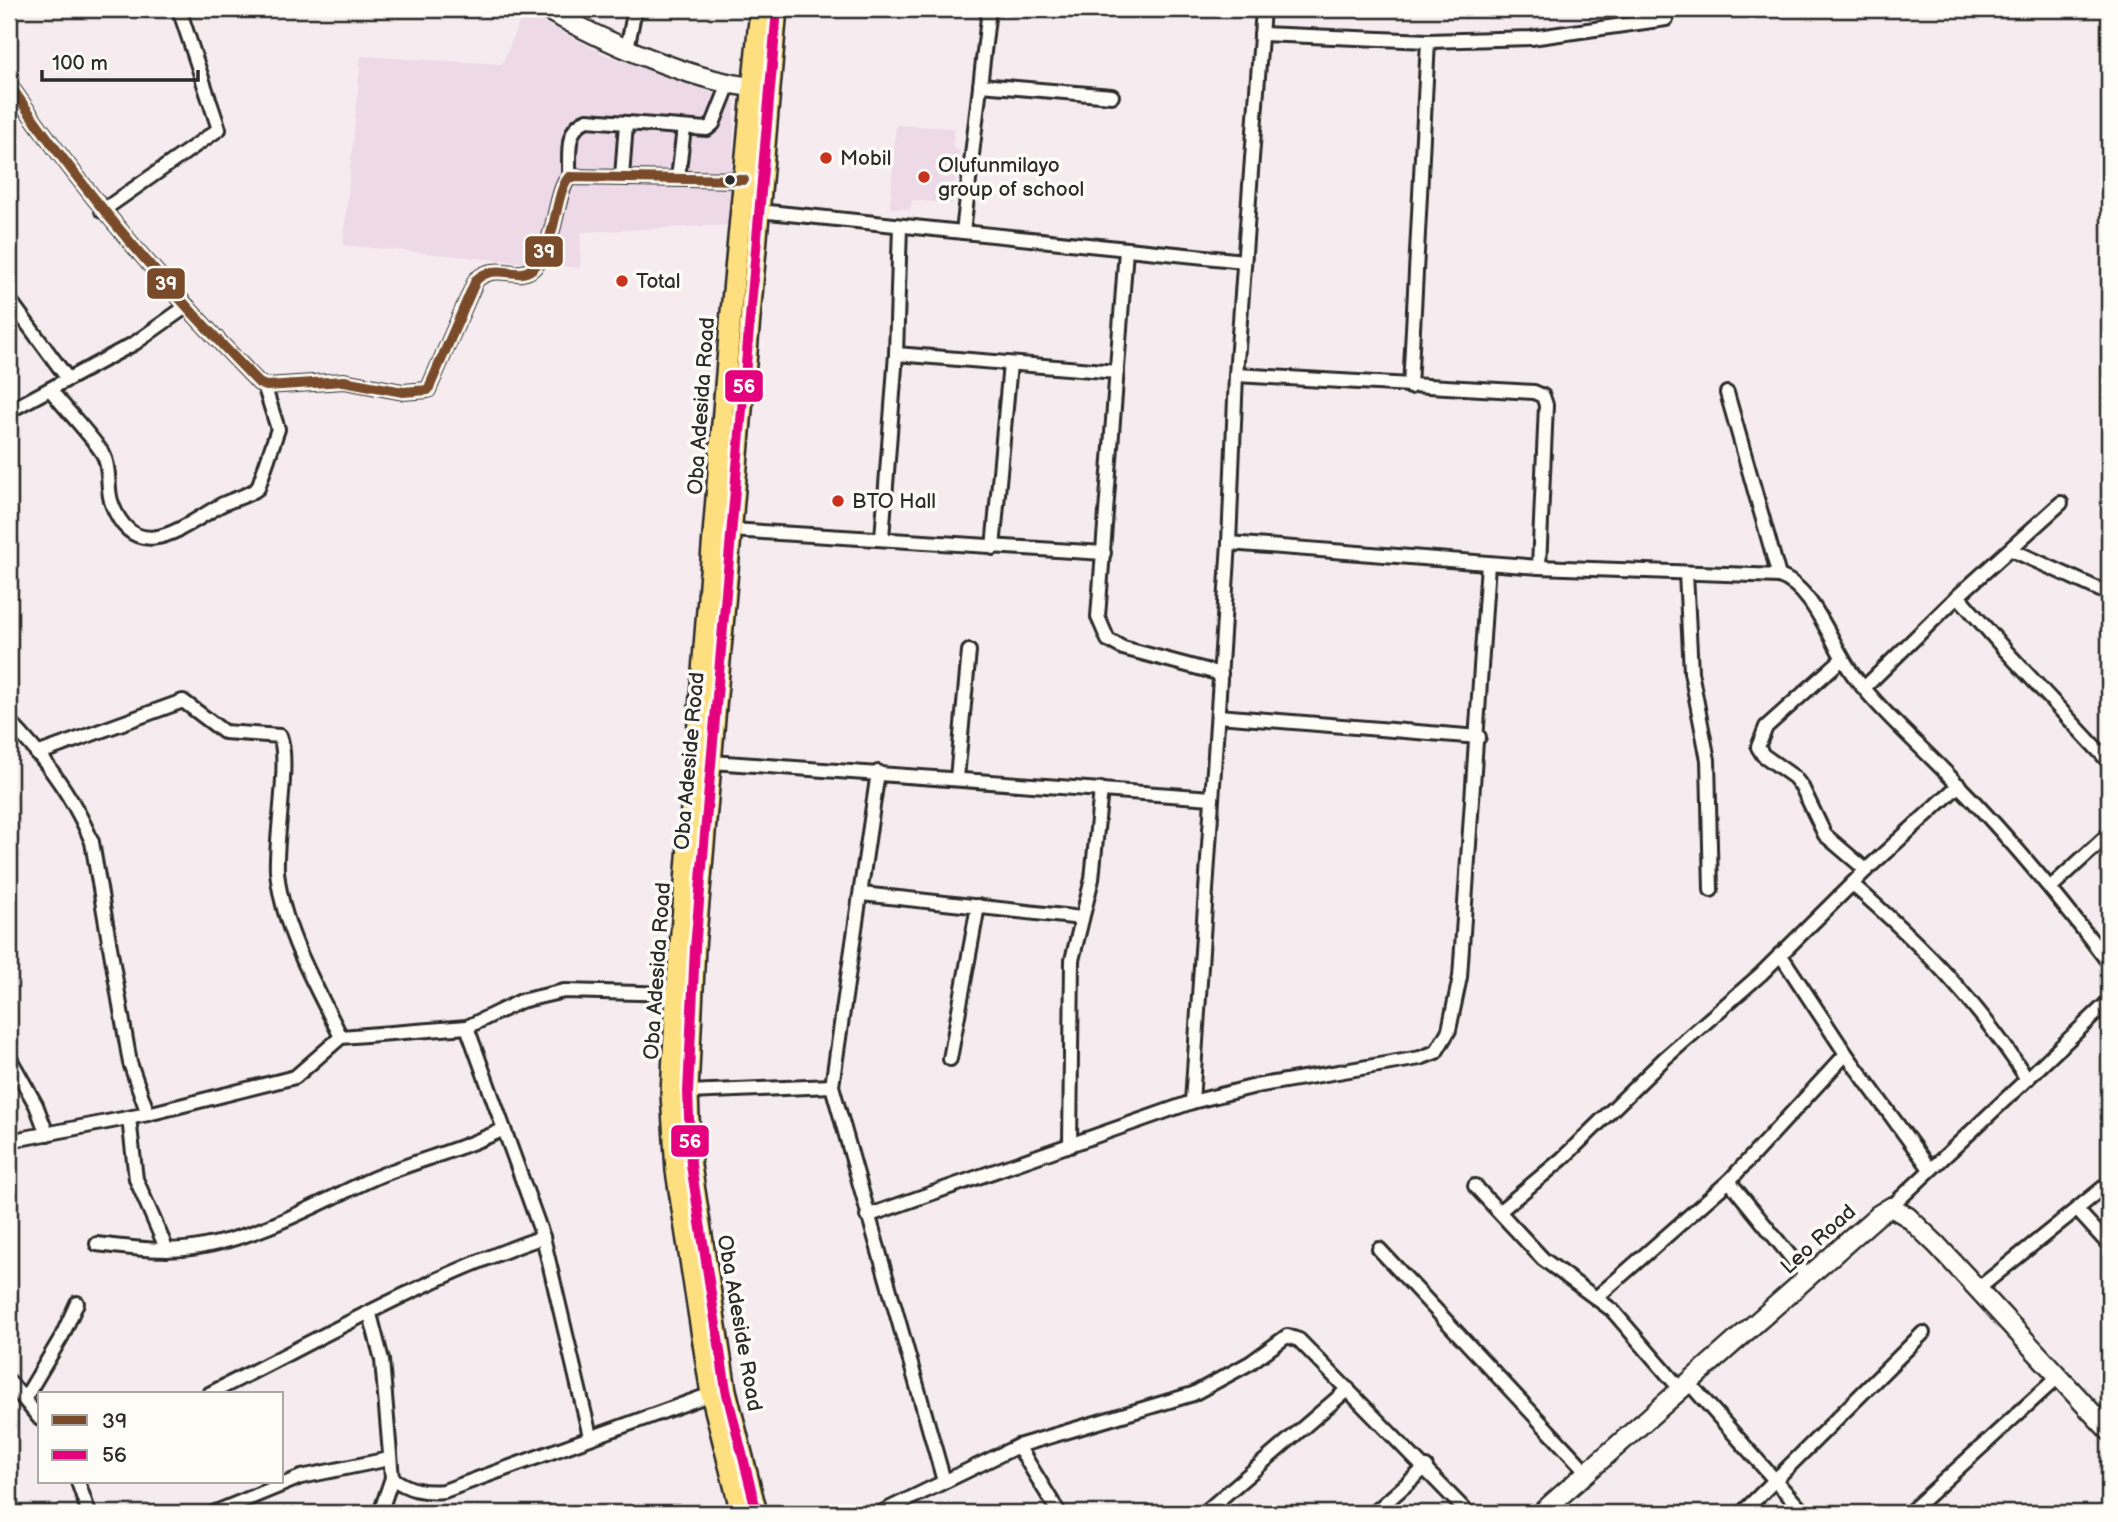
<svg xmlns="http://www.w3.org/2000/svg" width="2118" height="1522" viewBox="0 0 2118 1522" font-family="'Balsamiq Sans',sans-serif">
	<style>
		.built { fill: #eed9e7 }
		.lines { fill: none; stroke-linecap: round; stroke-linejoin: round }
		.street-casing { stroke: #2b2b2b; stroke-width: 18 }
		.secondary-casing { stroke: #2b2b2b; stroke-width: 23 }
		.primary-casing { stroke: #2b2b2b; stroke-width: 24 }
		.street { stroke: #fdfcf7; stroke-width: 12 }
		.secondary { stroke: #fdfcf7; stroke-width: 18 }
		.primary { stroke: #fedf80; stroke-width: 19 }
		.bus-1-casing { stroke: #fdfcf7; stroke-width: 16 }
		.bus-2-casing { stroke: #fdfcf7; stroke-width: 16 }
		.bus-1 { stroke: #7a4b2a; stroke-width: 10 }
		.bus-2 { stroke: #e5007d; stroke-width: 10 }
		.poi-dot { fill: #c8321e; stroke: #fdfcf7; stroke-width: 2.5 }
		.bus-dot { fill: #2b2b2b; stroke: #fdfcf7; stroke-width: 2.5 }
		.labels { text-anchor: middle; stroke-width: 7; stroke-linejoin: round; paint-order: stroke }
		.poi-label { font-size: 21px; fill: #2b2b2b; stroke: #fdfcf7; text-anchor: start }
		.street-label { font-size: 21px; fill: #2b2b2b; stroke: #fdfcf7 }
		.line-badge { stroke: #fdfcf7; stroke-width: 2.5 }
		.badge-label { font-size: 19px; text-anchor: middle; font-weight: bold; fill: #fff }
	</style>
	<rect width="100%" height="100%" fill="#f6ecf0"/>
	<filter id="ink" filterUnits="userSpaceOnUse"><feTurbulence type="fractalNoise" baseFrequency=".0143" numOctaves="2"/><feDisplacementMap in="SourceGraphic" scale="14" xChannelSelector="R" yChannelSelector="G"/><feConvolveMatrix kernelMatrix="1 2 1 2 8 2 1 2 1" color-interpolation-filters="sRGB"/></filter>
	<g filter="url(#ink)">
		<g class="built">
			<polygon points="524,12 606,55 735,101 730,225 581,232 580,268 343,245 361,56 502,64"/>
			<polygon points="896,125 955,128 952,147 960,151 952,204 912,200 910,210 890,208"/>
		</g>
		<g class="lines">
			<defs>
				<g id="street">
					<polyline points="1261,34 1428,41 1531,38 1666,19"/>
					<polyline points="627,49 635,9"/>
					<path d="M9,84C83,192 168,290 259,383L266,386L344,381L403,392L428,390L476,280C497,261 518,282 533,268C557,246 554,194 569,177L744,180"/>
					<polyline points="980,85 1112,96"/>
					<path d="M569,177C570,156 564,129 587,120L707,129L713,124L729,84"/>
					<polyline points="622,177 626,123"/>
					<polyline points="678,178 684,128"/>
					<polyline points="102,211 219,129 179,9"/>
					<polyline points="759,211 1244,261"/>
					<polyline points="963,232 989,9"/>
					<polyline points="1126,250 1098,617 1108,640 1123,648 1221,674"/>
					<polyline points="9,299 68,379"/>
					<polyline points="896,354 1117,372"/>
					<polyline points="1236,375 1534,392 1543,396 1546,405 1539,567"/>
					<polyline points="1410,387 1428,41"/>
					<path d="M50,389C63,407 96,440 104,456C111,471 106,489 112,504C136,567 184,526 219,506C231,499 247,497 258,488L278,429L264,385"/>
					<polyline points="1727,393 1779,576"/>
					<polyline points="9,411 135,343 187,306"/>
					<polyline points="731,530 1104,553"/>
					<polyline points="882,538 896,354 900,226"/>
					<path d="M1229,543L1539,567L1779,576C1814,587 1832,647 1854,676C1884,715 1923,748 1957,784C2012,840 2061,900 2109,963"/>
					<polyline points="993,548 1010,364"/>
					<polyline points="2012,550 2109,594"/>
					<polyline points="1686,573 1691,672 1708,760 1711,890"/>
					<polyline points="1958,596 2006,651 2109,762"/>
					<polyline points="1842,659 1766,727 1758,747 1763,755 1794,777 1802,787 1825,835 1866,870"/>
					<polyline points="1864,688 1958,596 2061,503"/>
					<polyline points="1218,716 1479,737"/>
					<path d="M9,721C42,755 74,798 92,842L130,1063L148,1114"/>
					<path d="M37,754L183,701L224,732L280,736C290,762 275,838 277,871C282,929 316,986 341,1037"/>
					<polyline points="712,762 1212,798"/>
					<polyline points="878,772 832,1086 944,1481"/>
					<polyline points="957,778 969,651"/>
					<path d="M1852,884C1921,944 1978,1002 2027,1079L2109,1001"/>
					<polyline points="2051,887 2109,834"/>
					<polyline points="862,894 1082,918"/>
					<polyline points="1780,954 1846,1054 1930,1169"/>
					<polyline points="467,1027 543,1237 590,1436"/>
					<polyline points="9,1057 36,1105 47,1134"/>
					<polyline points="950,1059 978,906"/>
					<polyline points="688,1092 832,1086"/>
					<polyline points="1192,1102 1229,543 1236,375 1263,9"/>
					<polyline points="129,1118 136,1179 167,1250"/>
					<polyline points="9,1141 148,1114 295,1077 341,1037 467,1027 521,1001 564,991 676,994"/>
					<polyline points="1070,1146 1072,960 1092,879 1101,789"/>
					<polyline points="1729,1181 1808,1278"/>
					<polyline points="1475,1186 1543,1259 1612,1310 1682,1391"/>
					<polyline points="1891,1207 2027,1079"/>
					<polyline points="1500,1211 1562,1159 1665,1058 1761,974 1866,870 1959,785"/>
					<polyline points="2078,1211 2109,1245"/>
					<polyline points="867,1216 1192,1102 1256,1086 1420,1058 1436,1052 1449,1030 1460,977 1488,564"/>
					<path d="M97,1244C131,1248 165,1253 199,1247C263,1236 316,1204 374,1178C417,1160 462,1150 504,1129"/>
					<polyline points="1379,1249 1587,1472"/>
					<polyline points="1979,1288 2109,1183"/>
					<polyline points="1597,1297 1729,1181 1846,1054"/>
					<polyline points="370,1314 382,1360 392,1478 380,1513"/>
					<polyline points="9,1381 40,1419"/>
					<polyline points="1690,1384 1804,1513"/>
					<path d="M209,1394C319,1339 427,1277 543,1237"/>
					<polyline points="25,1398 62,1336 77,1303"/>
					<polyline points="1018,1446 1059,1513"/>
					<path d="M392,1478C409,1490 423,1493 444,1491L717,1392"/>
					<polyline points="78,1482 89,1513"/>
					<polyline points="213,1513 301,1477 389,1459"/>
					<polyline points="880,1513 1018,1446 1193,1394 1250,1363 1287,1336 1299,1340 1468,1513"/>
					<polyline points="1204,1513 1348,1389"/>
					<polyline points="1374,1513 1426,1467"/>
					<polyline points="1742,1513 1923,1333"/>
					<polyline points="1909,1513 2059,1376"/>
				</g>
				<g id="secondary">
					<path d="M545,9C602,40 686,79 751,87"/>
					<polyline points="1541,1513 1878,1215 1891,1207 1908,1217 1937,1245 2109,1431"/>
				</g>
				<g id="primary">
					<polyline points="741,1513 711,1394 676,1171 671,1094 676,994 731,312 760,9"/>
					<polyline points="757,1513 726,1390 691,1165 688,1092 695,948 777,9"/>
				</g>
			</defs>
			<use href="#street" class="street-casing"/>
			<use href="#secondary" class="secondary-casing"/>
			<use href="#primary" class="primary-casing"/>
			<use href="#street" class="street"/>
			<use href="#secondary" class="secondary"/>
			<use href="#primary" class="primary"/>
			<defs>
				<path id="bus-1" d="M9,84C83,192 168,290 259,383L266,386L344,381L403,392L428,390L476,280C497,261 518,282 533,268C557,246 554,194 569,177L744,180"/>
				<polyline id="bus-2" points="757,1513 726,1390 691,1165 688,1092 695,948 777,9"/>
			</defs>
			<use href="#bus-1" class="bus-1-casing"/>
			<use href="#bus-2" class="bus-2-casing"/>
			<use href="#bus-1" class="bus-1"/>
			<use href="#bus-2" class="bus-2"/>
		</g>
	</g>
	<g class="poi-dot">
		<circle cx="826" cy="158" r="7"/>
		<circle cx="924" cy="177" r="7"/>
		<circle cx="622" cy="281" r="7"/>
		<circle cx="838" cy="501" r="7"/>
	</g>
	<circle class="bus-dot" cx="730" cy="180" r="6"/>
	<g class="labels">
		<g class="poi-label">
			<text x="840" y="165">Mobil</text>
			<text x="938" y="172">Olufunmilayo<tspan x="938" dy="24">group of school</tspan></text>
			<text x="636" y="288">Total</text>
			<text x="852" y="508">BTO Hall</text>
		</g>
		<g class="street-label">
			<text transform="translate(701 406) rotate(-86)" y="7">Oba Adesida Road</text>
			<text transform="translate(689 761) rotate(-85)" y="7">Oba Adeside Road</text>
			<text transform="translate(657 971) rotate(-86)" y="7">Oba Adesida Road</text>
			<text transform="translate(1818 1239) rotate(-42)" y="7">Leo Road</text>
			<text transform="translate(740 1323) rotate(80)" y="7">Oba Adeside Road</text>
		</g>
	</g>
	<g class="line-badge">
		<rect x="524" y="235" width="40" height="33" rx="7" fill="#7a4b2a"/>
		<rect x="146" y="267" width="40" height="33" rx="7" fill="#7a4b2a"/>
		<rect x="724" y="369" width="40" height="34" rx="7" fill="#e5007d"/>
		<rect x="670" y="1124" width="40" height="34" rx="7" fill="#e5007d"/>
	</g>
	<g class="badge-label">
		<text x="544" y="258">39</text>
		<text x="166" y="290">39</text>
		<text x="744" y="393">56</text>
		<text x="690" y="1148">56</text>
	</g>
	<rect width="2118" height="1522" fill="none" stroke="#fdfcf7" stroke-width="35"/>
	<rect x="18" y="18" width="2083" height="1487" fill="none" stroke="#2b2b2b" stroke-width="2.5" filter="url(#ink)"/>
	<rect x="38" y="1392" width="245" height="91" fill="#fdfcf7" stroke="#a9a8a5" stroke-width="2"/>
	<rect x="52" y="1415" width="35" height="10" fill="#7a4b2a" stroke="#a9a8a5" stroke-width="2"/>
	<text x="102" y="1428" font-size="21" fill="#2b2b2b">39</text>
	<rect x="52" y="1450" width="35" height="10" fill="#e5007d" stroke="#a9a8a5" stroke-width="2"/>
	<text x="102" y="1462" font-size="21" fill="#2b2b2b">56</text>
	<path d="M42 70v10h156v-10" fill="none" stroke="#2b2b2b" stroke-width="3.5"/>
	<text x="52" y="70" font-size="21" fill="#2b2b2b" stroke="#fdfcf7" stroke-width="5" paint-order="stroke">100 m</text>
</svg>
